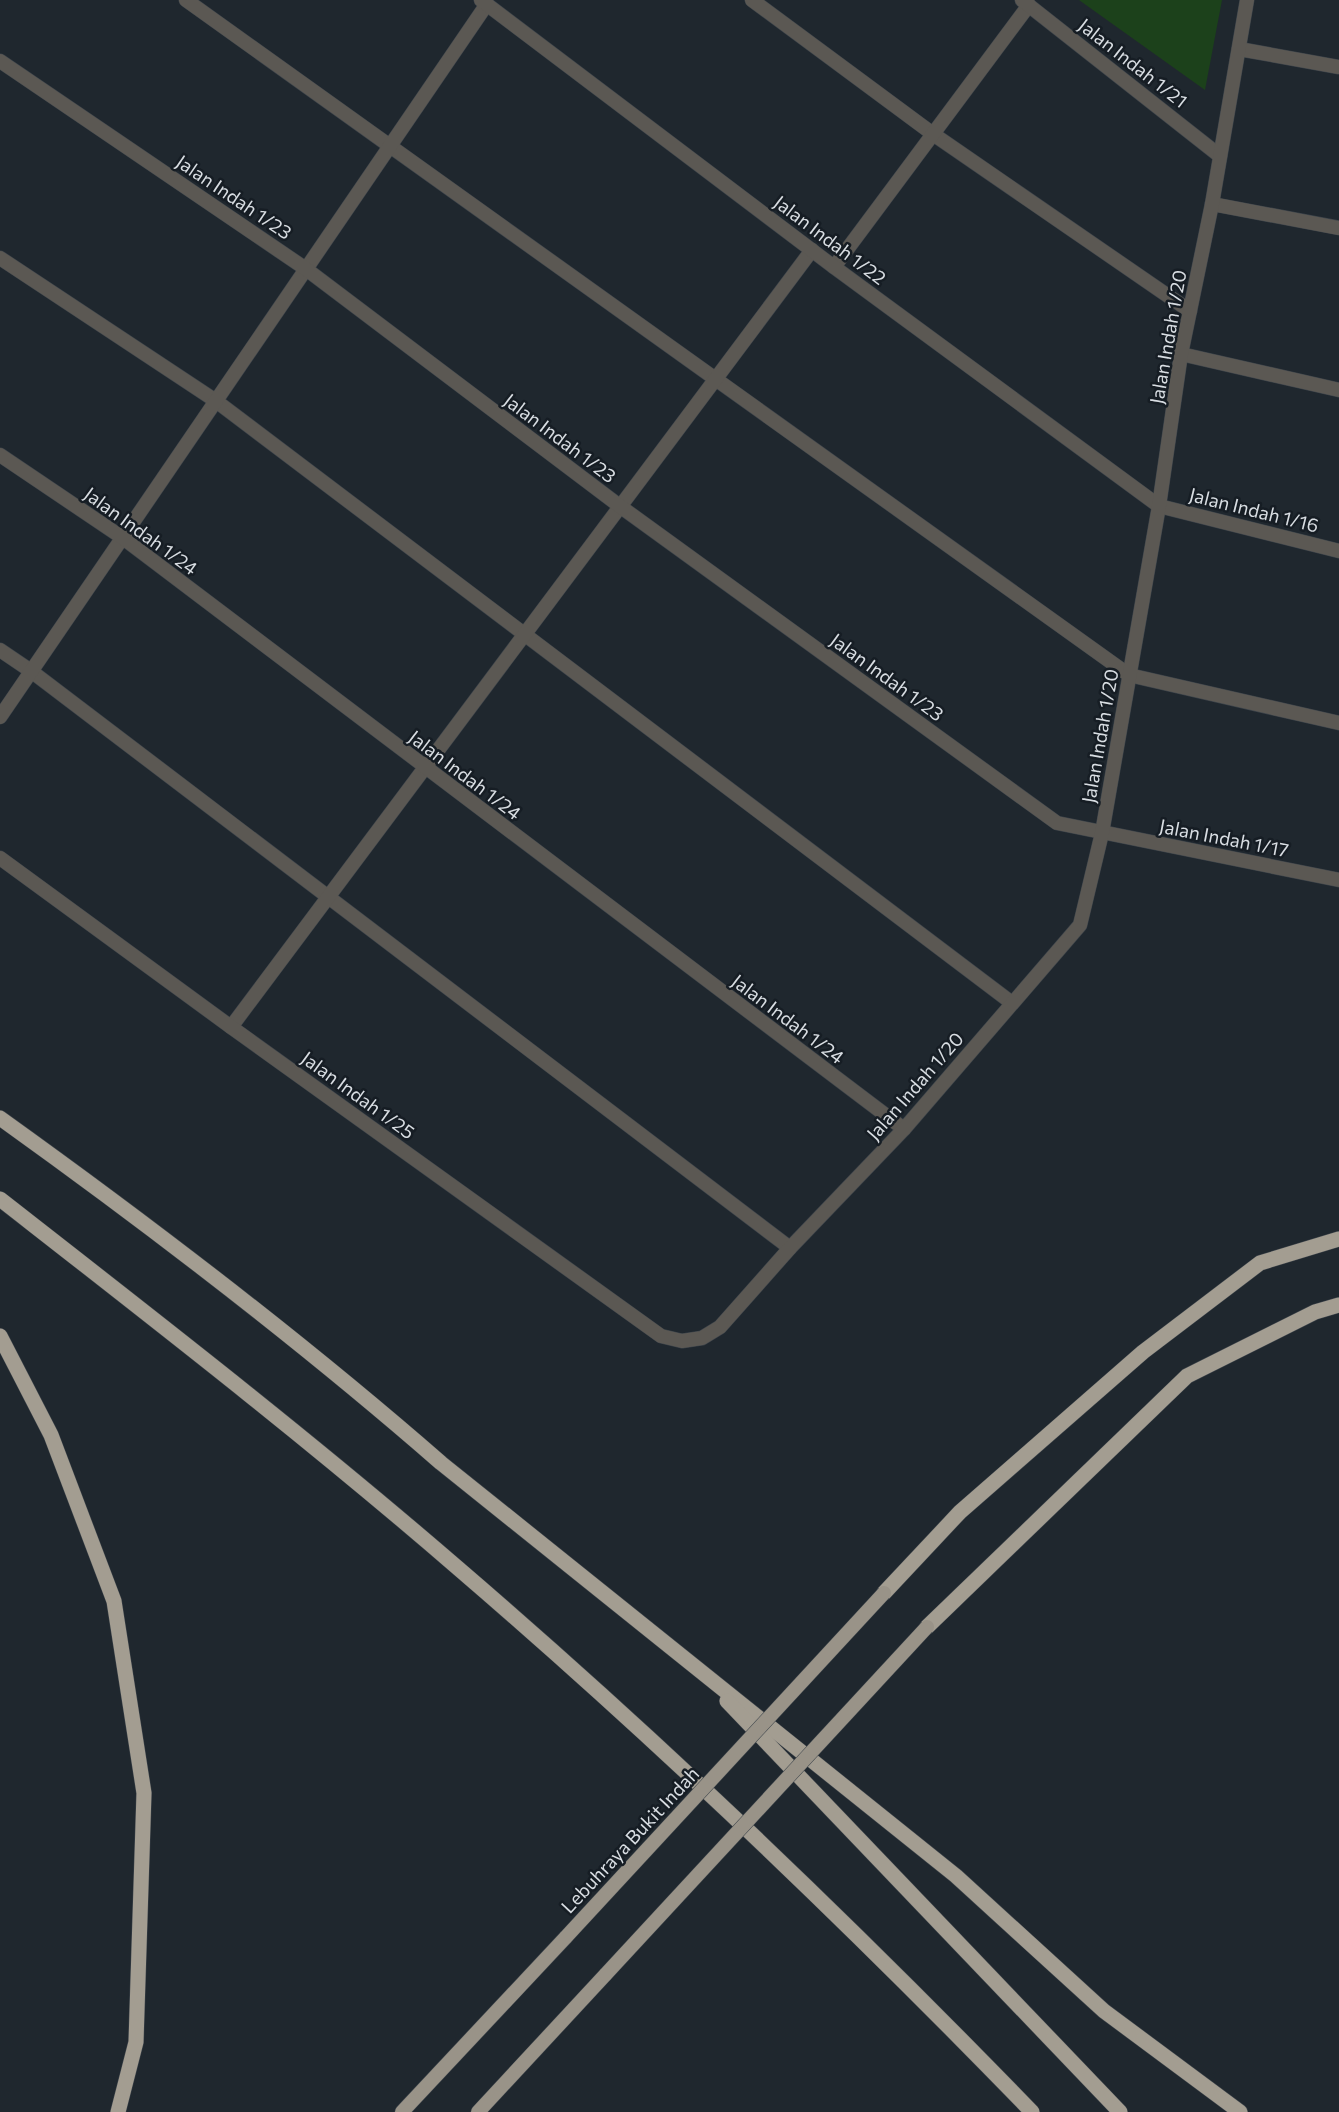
<svg xmlns="http://www.w3.org/2000/svg" width="1339" height="2112" viewBox="0 0 1339 2112" font-family="Commissioner,sans-serif">
	<style>
		.park { fill: #1c411b }
		.lines { fill: none; stroke-linecap: round; stroke-linejoin: round }
		.service-casing { stroke: #3d444b; stroke-width: 15 }
		.minor-casing { stroke: #3d444b; stroke-width: 15 }
		.trunk-casing { stroke: #3d444b; stroke-width: 15 }
		.motorway-casing { stroke: #3d444b; stroke-width: 16 }
		.service { stroke: #5b5853; stroke-width: 14 }
		.minor { stroke: #5b5853; stroke-width: 14 }
		.trunk { stroke: #999388; stroke-width: 14 }
		.motorway { stroke: #a39d91; stroke-width: 15 }
		.trunk-bridge-casing { stroke: #3d444b; stroke-width: 15; stroke-linecap: butt }
		.trunk-bridge { stroke: #999388; stroke-width: 14 }
		.labels { text-anchor: middle; stroke-width: 5; stroke-linejoin: round; paint-order: stroke }
		.street-label { font-size: 19px; fill: #d8dde2; stroke: #161d24 }
	</style>
	<rect width="100%" height="100%" fill="#1f272e"/>
	<polygon class="park" points="1079,0 1222,0 1205,90"/>
	<g class="lines">
		<defs>
			<g id="service">
				<polyline points="186,0 1129,675 1339,723"/>
				<polyline points="752,0 933,134 1190,311"/>
				<polyline points="1239,49 1339,67"/>
				<polyline points="0,258 216,401 1012,1003"/>
				<polyline points="834,267 1029,5"/>
				<polyline points="1181,354 1339,390"/>
				<polyline points="0,650 31,671 790,1248"/>
				<polyline points="0,717 487,4"/>
				<polyline points="231,1027 812,250"/>
			</g>
			<g id="minor">
				<polyline points="481,0 834,267 1159,506 1339,551"/>
				<polyline points="1022,0 1220,156"/>
				<polyline points="0,61 306,269 621,507 1057,823 1339,880"/>
				<polyline points="1212,204 1339,228"/>
				<polyline points="0,455 123,538 904,1129"/>
				<polyline points="0,858 231,1027 661,1336 682,1341 702,1338 720,1327 790,1248 904,1129 1080,925 1102,833 1159,506 1181,354 1212,204 1247,0"/>
			</g>
			<g id="trunk">
				<polyline points="402,2112 566,1937"/>
				<polyline points="478,2112 606,1974"/>
			</g>
			<g id="motorway">
				<path d="M0,1118C152,1227 300,1340 441,1463L956,1876L1104,2011L1240,2112"/>
				<path d="M0,1199C155,1320 310,1440 459,1569C658,1740 849,1923 1032,2112"/>
				<polyline points="0,1336 51,1435 114,1601 144,1793 136,2042 118,2112"/>
				<polyline points="884,1593 960,1512 1143,1352 1260,1263 1339,1239"/>
				<polyline points="927,1627 1187,1376 1315,1312 1339,1305"/>
				<polyline points="727,1701 1120,2112"/>
			</g>
		</defs>
		<use href="#service" class="service-casing"/>
		<use href="#minor" class="minor-casing"/>
		<use href="#trunk" class="trunk-casing"/>
		<use href="#motorway" class="motorway-casing"/>
		<use href="#service" class="service"/>
		<use href="#minor" class="minor"/>
		<use href="#trunk" class="trunk"/>
		<use href="#motorway" class="motorway"/>
		<defs>
			<g id="trunk-bridge">
				<polyline points="566,1937 884,1593"/>
				<polyline points="606,1974 927,1627"/>
			</g>
		</defs>
		<use href="#trunk-bridge" class="trunk-bridge-casing"/>
		<use href="#trunk-bridge" class="trunk-bridge"/>
	</g>
	<g class="labels">
		<g class="street-label">
			<text transform="translate(1133 63) rotate(38)" y="7">Jalan Indah 1/21</text>
			<text transform="translate(234 197) rotate(34)" y="7">Jalan Indah 1/23</text>
			<text transform="translate(830 240) rotate(37)" y="7">Jalan Indah 1/22</text>
			<text transform="translate(1168 337) rotate(-80)" y="7">Jalan Indah 1/20</text>
			<text transform="translate(560 438) rotate(37)" y="7">Jalan Indah 1/23</text>
			<text transform="translate(1254 510) rotate(14)" y="7">Jalan Indah 1/16</text>
			<text transform="translate(141 531) rotate(36)" y="7">Jalan Indah 1/24</text>
			<text transform="translate(887 677) rotate(36)" y="7">Jalan Indah 1/23</text>
			<text transform="translate(1100 736) rotate(-80)" y="7">Jalan Indah 1/20</text>
			<text transform="translate(465 775) rotate(37)" y="7">Jalan Indah 1/24</text>
			<text transform="translate(1224 838) rotate(11)" y="7">Jalan Indah 1/17</text>
			<text transform="translate(788 1019) rotate(37)" y="7">Jalan Indah 1/24</text>
			<text transform="translate(915 1086) rotate(-49)" y="7">Jalan Indah 1/20</text>
			<text transform="translate(358 1095) rotate(36)" y="7">Jalan Indah 1/25</text>
			<text transform="translate(630 1840) rotate(-47)" y="7">Lebuhraya Bukit Indah</text>
		</g>
	</g>
</svg>
